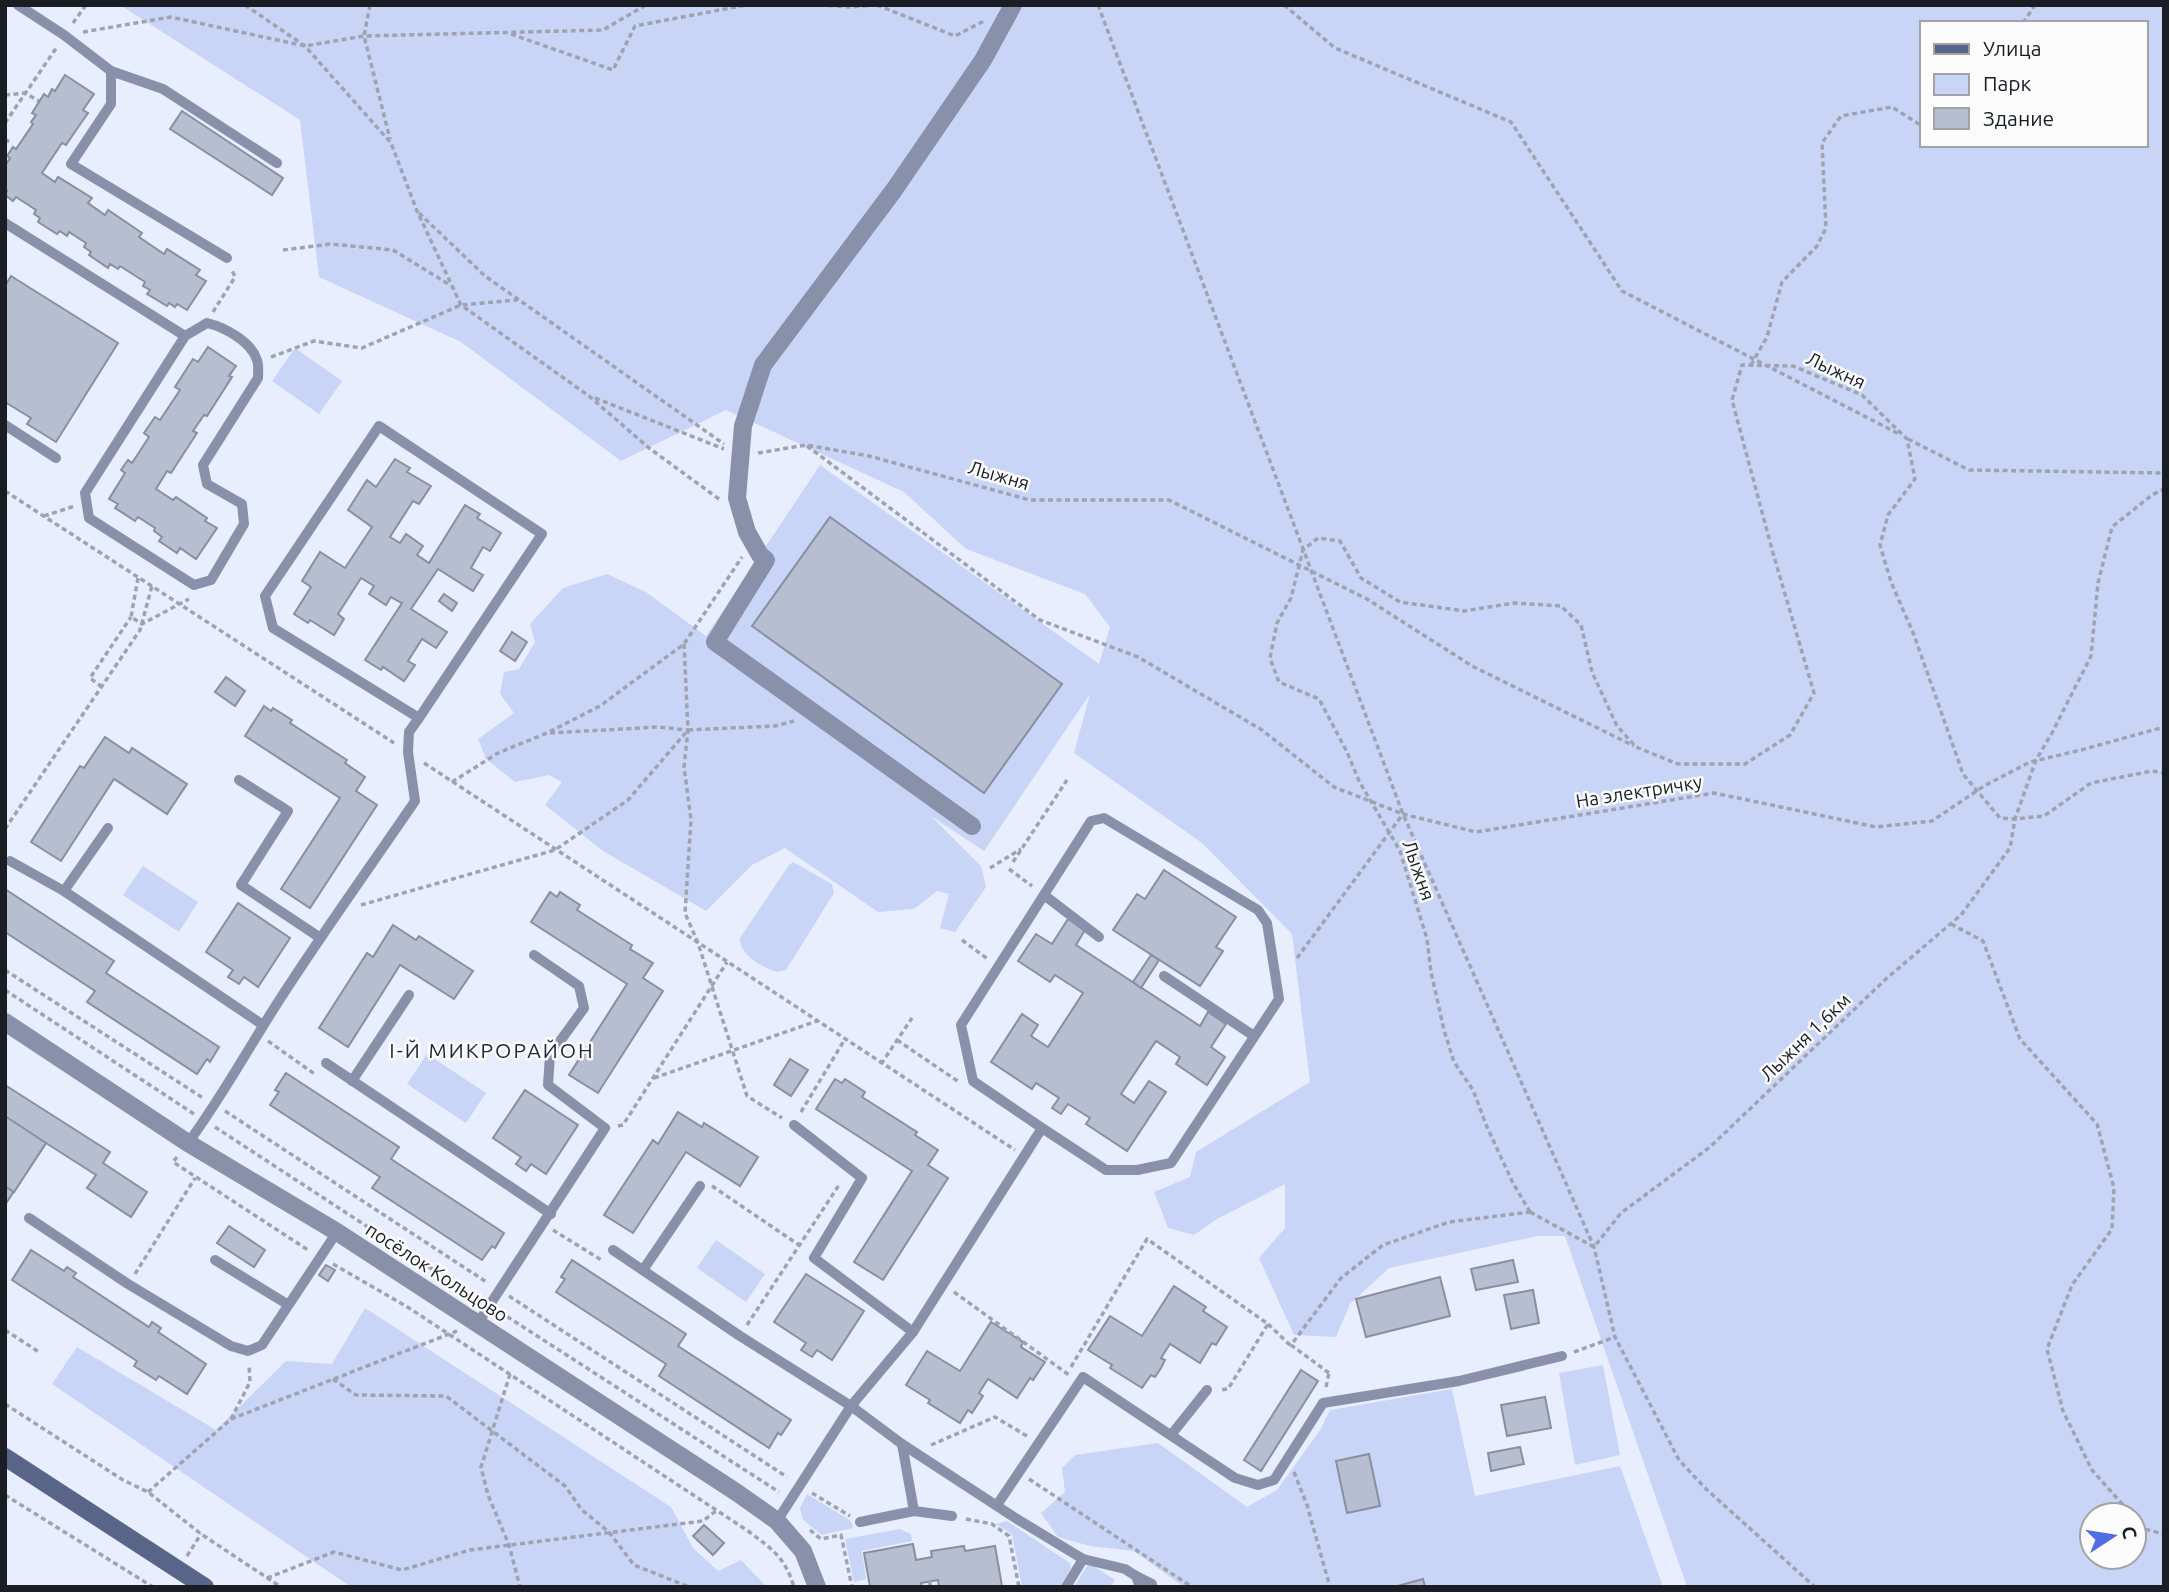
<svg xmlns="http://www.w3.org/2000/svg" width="2169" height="1592" viewBox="0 0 2169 1592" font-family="Ubuntu,sans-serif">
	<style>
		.green { fill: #c9d5f7; fill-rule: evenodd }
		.building { fill: #b7bed1; stroke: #888fa1; stroke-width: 2 }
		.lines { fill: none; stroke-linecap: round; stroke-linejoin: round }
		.path { stroke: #9ea3af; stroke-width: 3.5; stroke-dasharray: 5 3.5; stroke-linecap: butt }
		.lane { stroke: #8991aa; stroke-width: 10 }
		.street { stroke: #8991aa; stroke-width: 18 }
		.secondary { stroke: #596588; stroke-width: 18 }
		.labels { text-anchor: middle; stroke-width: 5; stroke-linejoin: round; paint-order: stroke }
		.street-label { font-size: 19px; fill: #1a1d24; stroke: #fcfcfc }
		.neighbourhood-label { font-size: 21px; letter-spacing: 2px; fill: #242938; stroke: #fcfcfc }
	</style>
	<rect width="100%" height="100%" fill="#e8eefe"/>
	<g class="green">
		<path d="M120,5H2164V1587H1687L1565,1236H1538L1389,1268L1350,1304L1336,1337L1294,1335L1259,1258L1285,1228V1184L1217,1219L1194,1235L1168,1228L1154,1192L1190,1177L1196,1152L1310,1082L1292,934L1202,843L1074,753L1090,694L984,851L931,816L981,866L986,887L955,932L940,928L949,894L937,891L914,909L878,912L785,848L752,865L706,911L603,851L545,805L562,782L549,775L515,782L486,759L478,739L514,713L500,694L504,672L519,669L535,642L530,624L563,588L607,574L646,592L706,636L820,465L1099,664L1110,627L1085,594L966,549L904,492L726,410L621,461L461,342L319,277L300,120ZM1922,23H2146V145H1922ZM2092,1515H2134V1557H2092Z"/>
		<polygon points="295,348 342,381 319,414 272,381"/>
		<path d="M793,862L832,884L834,893L786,970L777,972C763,968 738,954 740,938L789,865Z"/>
		<polygon points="143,866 198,902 179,932 123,895"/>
		<polygon points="427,1054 486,1093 466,1123 407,1084"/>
		<polygon points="716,1240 765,1274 746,1302 697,1268"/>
		<polygon points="365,1308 671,1507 693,1548 718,1571 741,1560 767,1587 351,1587 52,1384 77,1347 216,1430 286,1361 332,1364"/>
		<polygon points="1603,1365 1620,1455 1575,1465 1559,1373"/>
		<polygon points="1452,1389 1475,1496 1620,1466 1663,1587 1184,1587 1134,1551 1090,1546 1058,1537 1041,1513 1065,1492 1062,1468 1075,1455 1158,1443 1247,1507 1277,1490 1320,1430 1330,1410"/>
		<polygon points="807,1494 851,1521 853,1528 822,1535 803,1520 800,1508"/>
		<polygon points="1007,1521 1070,1563 1071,1568 1060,1587 1022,1587 1012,1534 996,1524"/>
		<polygon points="900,1529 911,1534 912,1541 862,1551 866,1579 854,1582 845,1539"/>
		<polygon points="1089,1563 1115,1580 1110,1587 1074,1587"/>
	</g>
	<g class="building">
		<polygon points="65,75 94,94 83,110 88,113 81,123 66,145 62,143 42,173 55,182 58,177 92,198 88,203 105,215 108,210 142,233 139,237 164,254 167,249 200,270 196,275 206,281 187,310 177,304 175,307 169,303 167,306 147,294 150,290 143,286 145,282 120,266 118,269 110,264 108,268 89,255 91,252 84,247 86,243 69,232 67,236 60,231 57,234 38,222 40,218 34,214 36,210 16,197 13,201 5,195 7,191 5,190 5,166 10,158 7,156 13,147 16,149 33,124 31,122 36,115 32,113 44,94 48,97 52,89 55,91"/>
		<polygon points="182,111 283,178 272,195 170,129"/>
		<polygon points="11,276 118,343 56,442 27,424 31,418 5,402 5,286"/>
		<polygon points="208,347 236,366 229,376 232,377 207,416 204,415 193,431 197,433 171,473 167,471 156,489 173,500 176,497 207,518 205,521 217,528 196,559 180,548 177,553 159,541 162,537 154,531 155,528 138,517 135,521 115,508 118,504 109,499 125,473 121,470 128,460 132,463 149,437 144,433 155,417 160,420 180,390 175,387 193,359 198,362"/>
		<polygon points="395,459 410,468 407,472 431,486 419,504 413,501 390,537 400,543 406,534 423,546 417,555 429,563 465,505 480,514 477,518 501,533 490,551 483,547 471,568 483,575 473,591 438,569 411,609 447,632 436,648 422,639 408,661 415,665 404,681 383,667 381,670 365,660 402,603 391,597 386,605 369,594 374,586 361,578 338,614 344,619 334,635 310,620 308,623 294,614 311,587 302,581 320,552 345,568 372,527 348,510 367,480 376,487"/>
		<polygon points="830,517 1062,684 984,793 752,626"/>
		<polygon points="444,594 457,603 452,611 439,601"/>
		<polygon points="512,632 527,642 515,661 500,651"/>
		<polygon points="226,677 245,691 235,706 215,692"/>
		<polygon points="264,706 271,711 273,708 292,720 290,723 347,760 345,763 365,777 356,791 377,805 310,908 281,889 340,798 245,736"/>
		<polygon points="105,737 129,753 132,748 187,784 167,814 114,779 61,861 31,842 80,766 84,768"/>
		<polygon points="1164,870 1236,917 1216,947 1223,951 1200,986 1113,930 1137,894 1145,899"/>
		<polygon points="5,889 114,961 106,973 219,1047 210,1062 207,1059 197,1074 87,1002 95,991 5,932"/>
		<polygon points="550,892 557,897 560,892 580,905 577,910 632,945 630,949 653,963 643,978 663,991 598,1093 569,1075 627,984 531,922"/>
		<polygon points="238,903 290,938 258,987 244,977 239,984 228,977 233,970 206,952"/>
		<polygon points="1068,919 1085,930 1076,945 1200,1026 1208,1012 1226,1024 1211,1047 1225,1057 1207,1085 1176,1064 1180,1057 1156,1041 1121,1094 1134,1103 1149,1081 1166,1092 1127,1151 1086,1124 1090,1118 1068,1104 1061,1114 1052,1108 1059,1098 1036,1083 1032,1089 991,1062 1022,1014 1038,1025 1031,1036 1048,1047 1083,993 1055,975 1050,982 1018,961 1036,934 1052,944"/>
		<polygon points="393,925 416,940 419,936 473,971 454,999 400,965 348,1047 319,1028 367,953 373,957"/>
		<polygon points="1151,955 1159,960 1141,988 1133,982"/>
		<polygon points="790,1059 808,1070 791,1096 774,1085"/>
		<polygon points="286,1073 399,1147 391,1159 504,1233 495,1248 492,1246 482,1260 372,1188 380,1177 270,1105 279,1092 275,1090"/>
		<polygon points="835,1079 842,1083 845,1079 865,1092 862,1097 917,1132 915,1135 938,1150 928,1165 948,1178 883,1280 854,1262 912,1171 816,1109"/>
		<polygon points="5,1085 110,1152 103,1163 147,1192 131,1217 87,1188 96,1175 46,1143 5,1205"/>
		<polygon points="525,1090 578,1125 546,1174 531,1164 526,1171 516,1164 521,1157 493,1138"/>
		<polygon points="678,1112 702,1127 704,1123 758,1157 740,1186 686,1152 633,1233 604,1215 653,1140 658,1144"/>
		<polygon points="5,1116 46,1143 14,1192 5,1186"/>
		<polygon points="229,1226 265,1250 254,1267 217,1243"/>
		<polygon points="31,1250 64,1271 67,1267 76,1273 73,1277 149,1327 152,1322 161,1328 158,1332 206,1364 187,1394 159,1376 156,1380 134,1366 137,1361 12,1280"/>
		<polygon points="572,1260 686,1334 678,1346 791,1420 781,1435 778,1433 769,1448 659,1376 666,1364 556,1292 565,1279 561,1277"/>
		<polygon points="1513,1260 1518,1282 1476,1290 1471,1269"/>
		<polygon points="326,1265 335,1270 328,1281 319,1275"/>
		<polygon points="806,1274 864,1311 832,1360 817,1350 812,1357 801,1350 806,1343 774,1322"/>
		<polygon points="1440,1277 1450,1316 1366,1337 1356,1299"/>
		<polygon points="1174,1286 1206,1307 1203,1311 1227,1327 1216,1345 1212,1343 1200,1363 1170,1344 1161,1358 1165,1360 1161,1368 1155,1377 1151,1375 1142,1388 1110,1368 1112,1365 1088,1350 1110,1316 1142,1336"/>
		<polygon points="1533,1290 1539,1323 1511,1329 1504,1295"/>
		<polygon points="991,1322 1023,1342 1021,1347 1045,1362 1033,1380 1030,1378 1017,1398 988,1379 979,1393 983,1396 972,1413 968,1410 960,1423 928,1403 930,1400 906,1385 927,1351 960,1371"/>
		<polygon points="1301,1370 1318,1381 1261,1471 1244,1460"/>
		<polygon points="1545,1397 1551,1428 1507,1436 1501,1405"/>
		<polygon points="1520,1447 1524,1464 1491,1471 1488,1453"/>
		<polygon points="1369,1454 1380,1506 1347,1513 1336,1461"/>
		<polygon points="704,1525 724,1543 713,1555 693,1536"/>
		<polygon points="913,1544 916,1560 932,1557 931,1551 964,1546 965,1551 995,1546 1002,1586 939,1587 938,1580 921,1583 922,1587 870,1587 864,1553"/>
		<polygon points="1423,1579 1425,1587 1394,1587"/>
	</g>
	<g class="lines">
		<g class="path">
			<polyline points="245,5 305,46 391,143 417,211 461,305 589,396 649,448 719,499"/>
			<polyline points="370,5 364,36 390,139"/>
			<polyline points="820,5 851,7 875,5"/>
			<polyline points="877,5 955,36 984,21"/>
			<polyline points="1098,5 1403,814 1594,1247 1615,1337 1679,1460 1706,1489 1815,1587"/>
			<polyline points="1284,5 1335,48 1511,122 1622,291 1901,435"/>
			<polyline points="73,23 86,5"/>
			<polyline points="2023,23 2035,5"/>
			<polyline points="83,32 171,17 305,46 364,36 603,30 646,5"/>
			<polyline points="511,34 613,70 635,26 746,5"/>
			<polyline points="5,95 25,93 39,101"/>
			<polyline points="5,123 57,47"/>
			<polyline points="5,139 12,144"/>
			<polyline points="419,213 485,276 724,444"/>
			<polyline points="283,250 331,244 393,250 450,285"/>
			<polyline points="213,312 235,277 232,270"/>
			<polyline points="271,357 314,341 362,348 461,305 517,300"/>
			<polyline points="1751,365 1767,337 1782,282 1817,246 1826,228 1822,143 1841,116 1892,107 1922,126"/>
			<polyline points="595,398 724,449"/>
			<polyline points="1908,439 1969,470 2164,473"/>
			<polyline points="807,446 1040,620 1138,657 1262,730 1334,787 1403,814"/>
			<polyline points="758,453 806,445 869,456 1030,500 1169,500 1367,599 1472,666 1634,746"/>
			<polyline points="5,491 394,743"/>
			<polyline points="44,516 75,506"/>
			<polyline points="138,578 131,617 142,624 189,599"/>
			<polyline points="684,644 688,730 684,767 691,820 685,913 698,943 747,1096 782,1118"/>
			<polyline points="102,687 90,678 131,617"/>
			<polyline points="550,733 658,727 688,730"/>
			<polyline points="424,763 1015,1150"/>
			<polyline points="452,782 498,753 547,733 600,706 684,644 742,557"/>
			<polyline points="5,829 140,630 152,586"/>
			<polyline points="1013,862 1067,780"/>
			<polyline points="990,868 1021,849"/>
			<polyline points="1009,869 1032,886"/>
			<polyline points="361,905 555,850 628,800 688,730 775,726 794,721"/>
			<polyline points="1951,924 1983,941 2020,1039 2097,1124 2114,1188 2112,1229 2072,1285 2047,1349 2063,1411 2092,1470 2132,1515"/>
			<polyline points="962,940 989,960"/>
			<polyline points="1297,958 1403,814 1476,832 1714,793 1876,827 1932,821 1984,786 2030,762 2081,750 2164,727"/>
			<polyline points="5,970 203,1098"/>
			<polyline points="5,990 194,1114"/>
			<polyline points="897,1040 959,1082"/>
			<polyline points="268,1041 316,1075"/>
			<polyline points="881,1064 912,1018"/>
			<polyline points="654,1078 817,1021"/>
			<polyline points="225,1111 488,1283"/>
			<polyline points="801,1112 845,1039"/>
			<polyline points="618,1126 623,1125 727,962"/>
			<polyline points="215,1127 478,1299"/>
			<polyline points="177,1157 173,1162 308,1250"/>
			<polyline points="712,1186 799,1245"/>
			<polyline points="1530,1212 1513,1183 1487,1127 1473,1090 1454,1062 1444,1030 1431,972 1427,939 1400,851 1359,781 1347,752 1319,699 1279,682 1270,658 1277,623 1291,598 1303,550 1318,538 1340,541 1361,578 1400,602 1464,611 1514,603 1561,606 1581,625 1592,672 1617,726 1636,747 1678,764 1745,764 1790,735 1814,693 1773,553 1732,400 1742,365 1793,366 1862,395 1907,439 1915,479 1888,515 1880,545 1891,582 1914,635 1963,774 2000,818 2015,819 2044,816 2091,783 2152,771 2164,773"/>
			<polyline points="1530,1212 1594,1247 1621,1213 1710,1147 1887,978 1961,915 2010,848 2015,819 2036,760 2052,733 2091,656 2098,583 2112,527 2152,495 2164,489"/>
			<polyline points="553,1230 603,1261"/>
			<path d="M333,1264L406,1306L748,1531C772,1549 785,1557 794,1587"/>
			<polyline points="135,1274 195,1178"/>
			<polyline points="954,1292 1069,1375"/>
			<polyline points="509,1296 787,1477"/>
			<polyline points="500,1312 779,1492"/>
			<polyline points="1268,1324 1292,1347"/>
			<polyline points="747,1325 839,1185"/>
			<polyline points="5,1330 39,1352"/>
			<polyline points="1574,1352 1615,1337"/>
			<polyline points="1071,1367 1147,1239 1268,1324 1228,1389 1219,1390"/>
			<polyline points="1329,1373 1291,1345 1341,1278 1383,1245 1449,1222 1530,1212"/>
			<polyline points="510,1374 481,1467 488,1495 509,1545 520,1587"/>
			<polyline points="333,1379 356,1395 446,1396 565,1486 582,1510 609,1532 634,1565 689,1587"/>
			<polyline points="1326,1387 1329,1373 1327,1372"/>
			<polyline points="5,1404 123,1480 148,1492 201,1534 281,1587"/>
			<polyline points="231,1419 457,1331"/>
			<polyline points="931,1445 995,1417 1027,1436"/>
			<polyline points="1294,1472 1307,1505 1330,1587"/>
			<polyline points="1029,1479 1192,1587"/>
			<polyline points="148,1492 231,1419 250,1382 249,1365"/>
			<polyline points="812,1493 850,1516"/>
			<polyline points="5,1495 153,1587"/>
			<polyline points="2134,1517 2144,1529 2164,1534"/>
			<polyline points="966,1519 992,1524 1009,1536 1019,1587"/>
			<polyline points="810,1530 821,1539 841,1535 852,1587"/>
			<polyline points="187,1556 201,1534"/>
			<polyline points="267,1578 334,1552 402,1570 470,1550 703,1521 717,1510"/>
			<polyline points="929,1581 931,1587"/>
		</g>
		<g class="lane">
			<polyline points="18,5 64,35 111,71 163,89 277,163"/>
			<polyline points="111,71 111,104 71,164 227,258"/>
			<path d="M5,223L185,336L85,493L89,518L194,585L211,580L244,524L242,504L207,484L203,465L258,378C258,372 259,365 257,360C251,341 224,327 207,323L185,336"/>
			<polyline points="5,425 56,458"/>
			<polyline points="239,780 288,811 241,885 319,937"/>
			<polyline points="10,861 64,891 263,1025"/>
			<polyline points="64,891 108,828"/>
			<polyline points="1044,895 1099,937"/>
			<polyline points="1164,976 1254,1036"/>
			<polyline points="326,1063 551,1214"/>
			<polyline points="352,1081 409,995"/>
			<polyline points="794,1125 862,1178 814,1258 913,1332"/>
			<path d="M188,1143C222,1097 249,1047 280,999C323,932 370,867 415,801L408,752L409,732L419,718L542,534L379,426L265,596L273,628L419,718"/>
			<polyline points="29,1218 128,1284 231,1346 248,1351 262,1345 337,1232"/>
			<polyline points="613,1250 740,1336 851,1406 902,1444 1017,1519 1083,1559 1125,1569 1136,1576 1140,1587"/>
			<polyline points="215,1260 287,1304"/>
			<polyline points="643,1270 700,1186"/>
			<polyline points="478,1323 605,1128 548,1085 550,1055 584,1008 579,986 534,955"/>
			<polyline points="1171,1435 1207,1390"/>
			<polyline points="902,1444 914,1511"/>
			<polyline points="997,1505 1083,1377 1235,1478 1258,1485 1274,1480 1323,1403 1459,1381 1562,1356"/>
			<polyline points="777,1521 851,1406 913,1332 1042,1128 973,1081 961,1025 1091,821 1104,818 1258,910 1267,923 1279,999 1171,1163 1137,1170 1106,1170 1042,1128"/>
			<polyline points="860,1522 914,1511 952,1516"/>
			<polyline points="1136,1576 1152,1584"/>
			<polyline points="1066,1587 1083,1559"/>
		</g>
		<g class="street">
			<polyline points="972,826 715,642 766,560 760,555 747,532 737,498 743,426 763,365 894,190 983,60 1013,5"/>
			<polyline points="5,1022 188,1143 337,1232 736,1492 777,1521 803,1551 817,1587"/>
		</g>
		<polyline class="secondary" points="5,1457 205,1587"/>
	</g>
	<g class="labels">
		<g class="street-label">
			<text transform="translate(1836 370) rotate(25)" y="7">Лыжня</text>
			<text transform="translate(999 475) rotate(16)" y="7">Лыжня</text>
			<text transform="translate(1639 791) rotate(-9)" y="7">На электричку</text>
			<text transform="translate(1419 870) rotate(71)" y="7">Лыжня</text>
			<text transform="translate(1805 1037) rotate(-44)" y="7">Лыжня 1,6км</text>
			<text transform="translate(437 1272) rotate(33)" y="7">посёлок Кольцово</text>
		</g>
		<g class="neighbourhood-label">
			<text x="492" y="1058">I-Й МИКРОРАЙОН</text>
		</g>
	</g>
	<rect width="2169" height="1592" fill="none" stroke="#1a1d24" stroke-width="14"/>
	<rect x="1920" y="21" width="228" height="126" fill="#fcfcfc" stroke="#a2a3a6" stroke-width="2"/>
	<rect x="1934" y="44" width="35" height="10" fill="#596588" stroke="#a2a3a6" stroke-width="2"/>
	<text x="1983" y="56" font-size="21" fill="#1a1d24">Улица</text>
	<rect x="1934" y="74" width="35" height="21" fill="#c9d5f7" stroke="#a2a3a6" stroke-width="2"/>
	<text x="1983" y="91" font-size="21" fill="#1a1d24">Парк</text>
	<rect x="1934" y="108" width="35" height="21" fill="#b7bed1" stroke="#a2a3a6" stroke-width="2"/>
	<text x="1983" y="126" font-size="21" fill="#1a1d24">Здание</text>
	<g transform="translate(2113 1536) rotate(78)"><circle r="33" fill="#fcfcfc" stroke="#a2a3a6" stroke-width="2"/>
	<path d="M0-5L12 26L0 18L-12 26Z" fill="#516de2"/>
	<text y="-10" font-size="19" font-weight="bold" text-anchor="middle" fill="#1a1d24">С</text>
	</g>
</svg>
